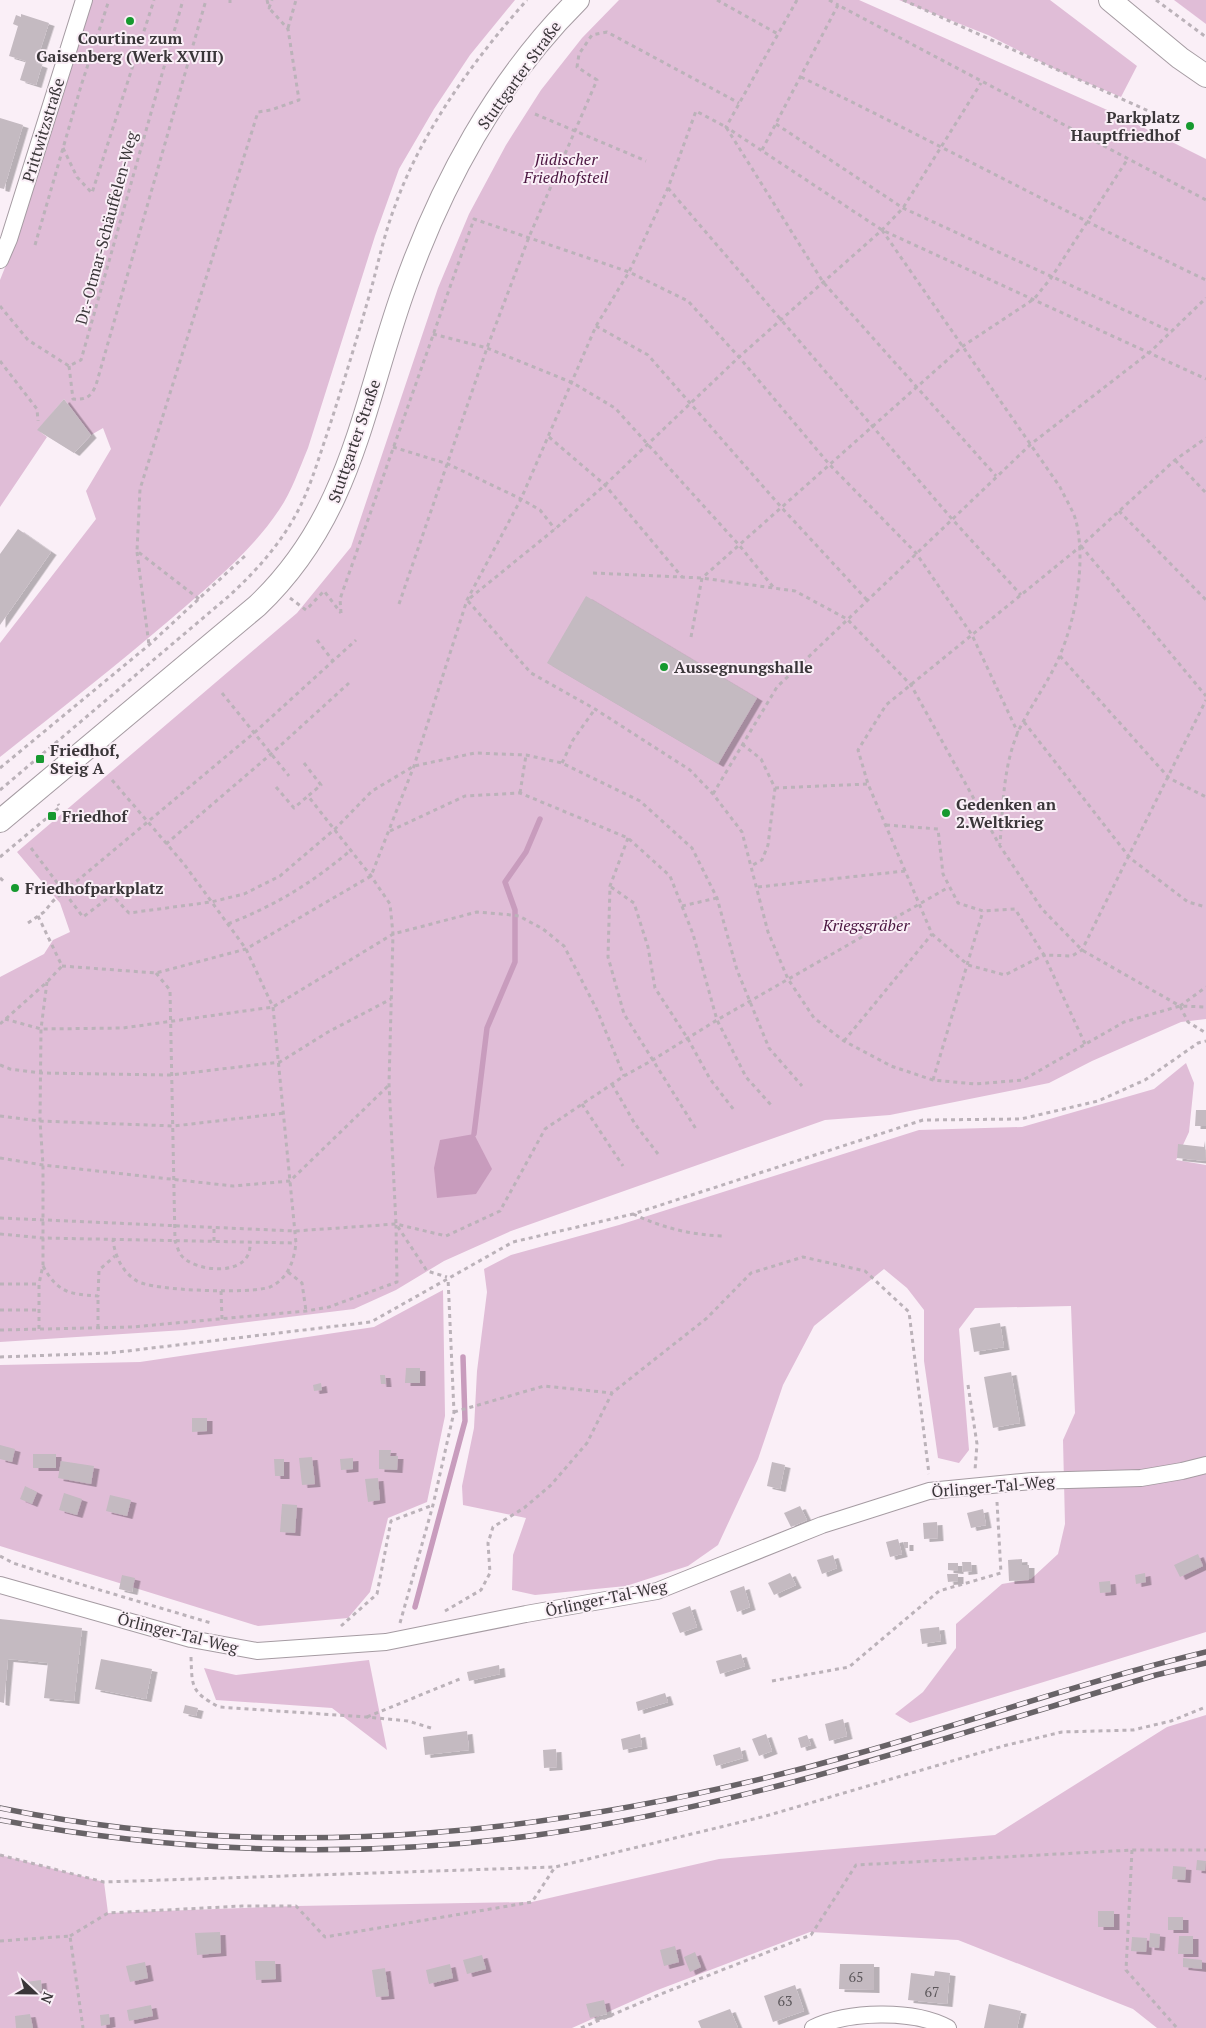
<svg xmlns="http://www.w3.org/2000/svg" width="1206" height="2028" viewBox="0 0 1206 2028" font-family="'PT Serif',serif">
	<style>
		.green { fill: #e0bdd7 }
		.water { fill: #c89cbd }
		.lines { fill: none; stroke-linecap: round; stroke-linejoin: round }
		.stream { stroke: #c89cbd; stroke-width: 5.5 }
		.building { fill: #c4bac1; filter: url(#shadow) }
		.minor-casing { stroke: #a59ba2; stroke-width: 18 }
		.secondary-casing { stroke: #a59ba2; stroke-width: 24 }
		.path { stroke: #bbb2b9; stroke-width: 3; stroke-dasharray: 4 4; stroke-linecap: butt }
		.minor { stroke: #fff; stroke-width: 16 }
		.secondary { stroke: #fff; stroke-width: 22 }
		.rail-casing { stroke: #686367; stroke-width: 5.5 }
		.rail { stroke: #faeff7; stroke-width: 4; stroke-dasharray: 11; stroke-linecap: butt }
		.poi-dot { fill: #16992f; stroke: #faeff7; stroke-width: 2 }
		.labels { text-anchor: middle; stroke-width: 4; stroke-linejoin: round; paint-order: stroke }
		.number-label { font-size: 14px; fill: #5c575b }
		.poi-label { font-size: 16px; font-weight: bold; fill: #3a3639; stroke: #faeff7; text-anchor: start }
		.street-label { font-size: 16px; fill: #3a3639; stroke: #faeff7 }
		.park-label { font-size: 16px; font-style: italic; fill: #4b1641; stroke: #faeff7 }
	</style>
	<defs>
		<filter id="shadow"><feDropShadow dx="5.5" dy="3" stdDeviation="0" flood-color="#0004"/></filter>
	</defs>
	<rect width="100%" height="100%" fill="#faeff7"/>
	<g class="green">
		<path d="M92,0H515L470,55L434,109L399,169L375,236L308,448C299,469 292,491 279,510C251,552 210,585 172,618C116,666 58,711 0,757V643L96,519L86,491L111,449L103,428L91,435L64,399L38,430L47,437L0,507V280L14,245Z"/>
		<polygon points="619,0 859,0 1114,113 1206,159 1206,1019 1181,1022 1092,1061 1049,1083 890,1115 825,1120 511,1231 444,1261 396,1290 354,1309 184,1330 0,1342 0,977 44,954 53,940 70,932 60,903 17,852 297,613 351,547 438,288 469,214 506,145 541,90 582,38"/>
		<polygon points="899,0 1050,0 1137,66 1121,97 1061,72 988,35"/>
		<polygon points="1174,0 1206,0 1206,24"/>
		<polygon points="1186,1063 1194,1083 1189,1132 1176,1160 1206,1165 1206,1632 910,1723 895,1714 923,1692 956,1648 956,1624 1002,1584 1031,1579 1058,1554 1065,1524 1063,1440 1075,1413 1071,1306 975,1308 959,1329 969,1450 959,1463 938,1458 924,1361 924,1310 907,1288 884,1269 814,1326 783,1385 758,1459 718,1545 688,1566 626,1586 535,1595 512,1590 513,1555 526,1518 463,1505 462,1486 474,1428 477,1371 487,1292 484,1269 511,1255 619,1225 919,1130 1022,1127 1154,1089"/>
		<polygon points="443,1290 445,1416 427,1502 388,1518 370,1592 348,1618 258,1626 0,1546 0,1365 140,1362 374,1327"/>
		<polygon points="369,1660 387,1750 332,1708 216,1700 204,1668 236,1675"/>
		<polygon points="1206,1715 1206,2028 1157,2028 1133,2009 958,1940 810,1932 655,1991 572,2028 0,2028 0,1855 104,1882 108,1913 296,1906 532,1902 719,1859 995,1835 1167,1727"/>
	</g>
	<polygon class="water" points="474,1134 492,1169 476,1194 437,1198 434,1168 440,1140"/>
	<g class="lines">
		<g class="stream">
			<polyline points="474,1134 487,1028 515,962 515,910 505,882 526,852 540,819"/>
			<polyline points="415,1607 465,1421 463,1357"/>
		</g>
	</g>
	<g class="building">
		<polygon points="21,14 49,23 36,63 42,65 36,85 20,80 26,61 9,56 18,26 13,24 16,15 21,17"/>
		<polygon points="0,118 23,125 4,189 0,188"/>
		<polygon points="64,399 91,435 74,453 37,430"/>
		<polygon points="18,529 51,552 0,625 0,554"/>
		<polygon points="586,596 757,698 718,764 547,663"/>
		<polygon points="1196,1110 1206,1110 1206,1126 1195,1126"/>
		<polygon points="1205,1141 1206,1161 1177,1158 1178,1144 1204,1147"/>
		<polygon points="1000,1323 1004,1347 974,1352 970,1328"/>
		<polygon points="406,1368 420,1368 420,1383 405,1383"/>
		<polygon points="1011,1372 1020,1423 993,1428 984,1377"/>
		<polygon points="380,1375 385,1375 386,1384 381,1384"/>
		<polygon points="321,1383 322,1390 314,1391 313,1385"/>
		<polygon points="192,1418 207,1418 207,1431 192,1432"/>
		<polygon points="0,1445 15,1449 12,1462 0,1459"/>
		<polygon points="379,1450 391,1450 390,1456 398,1456 397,1470 379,1469"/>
		<rect x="33" y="1454" width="23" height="14"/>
		<polygon points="312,1457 315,1484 302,1485 299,1458"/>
		<polygon points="353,1458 353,1469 341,1470 340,1459"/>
		<polygon points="274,1459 284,1459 284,1476 275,1476"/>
		<polygon points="61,1461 94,1466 91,1484 58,1478"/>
		<polygon points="772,1462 785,1465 780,1489 767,1486"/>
		<polygon points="378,1478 380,1500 368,1502 365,1479"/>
		<polygon points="25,1486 37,1492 32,1504 20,1499"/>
		<polygon points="64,1493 82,1499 77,1515 59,1510"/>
		<polygon points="110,1495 131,1500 127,1516 106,1511"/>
		<polygon points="282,1504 297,1505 295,1533 280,1532"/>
		<polygon points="800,1506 807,1520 791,1527 784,1513"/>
		<polygon points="983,1509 986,1525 971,1528 967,1513"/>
		<polygon points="937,1522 938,1538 924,1539 923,1523"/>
		<polygon points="898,1539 902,1554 890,1557 886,1542"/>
		<rect x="904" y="1542" width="4" height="6"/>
		<polygon points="1198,1554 1203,1566 1180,1577 1174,1565"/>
		<polygon points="833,1555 837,1568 822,1574 817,1560"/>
		<polygon points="1022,1559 1022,1565 1029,1565 1029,1580 1009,1581 1008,1560"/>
		<polygon points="962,1562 971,1562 972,1571 963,1572"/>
		<polygon points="948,1563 958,1563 958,1571 948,1570"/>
		<polygon points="790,1573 796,1585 774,1595 768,1583"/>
		<polygon points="1145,1573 1146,1582 1136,1584 1135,1575"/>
		<polygon points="947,1574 958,1574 958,1581 948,1582"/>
		<polygon points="122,1575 135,1578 132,1592 119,1589"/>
		<polygon points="1110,1581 1111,1592 1100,1593 1099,1582"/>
		<polygon points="744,1586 750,1607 737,1612 730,1591"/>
		<polygon points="690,1606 697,1627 680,1633 672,1613"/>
		<polygon points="0,1619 82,1628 74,1701 44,1698 48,1663 8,1659 4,1703 0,1702"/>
		<polygon points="939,1627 941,1641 922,1644 920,1629"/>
		<polygon points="741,1654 745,1666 720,1674 716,1661"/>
		<polygon points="101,1659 152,1669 146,1699 95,1689"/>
		<polygon points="499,1665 500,1674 469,1681 467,1672"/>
		<polygon points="665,1693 668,1702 638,1711 636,1702"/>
		<polygon points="185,1705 198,1708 196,1716 183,1713"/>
		<polygon points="843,1719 847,1736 829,1741 825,1724"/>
		<polygon points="467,1731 469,1750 425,1755 423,1737"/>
		<polygon points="640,1734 642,1746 623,1750 621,1739"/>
		<polygon points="766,1734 772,1751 759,1756 752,1739"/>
		<polygon points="807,1735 811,1745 801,1748 798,1738"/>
		<polygon points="740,1747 743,1758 716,1766 713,1755"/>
		<polygon points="556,1749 557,1767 544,1768 543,1750"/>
		<polygon points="1197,1860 1206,1861 1205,1871 1196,1870"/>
		<polygon points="1173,1866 1186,1867 1185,1880 1172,1879"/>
		<rect x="1098" y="1911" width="16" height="16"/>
		<rect x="1168" y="1917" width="15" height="13"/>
		<polygon points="220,1932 221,1953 197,1955 195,1933"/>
		<polygon points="1150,1933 1160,1934 1159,1948 1149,1947"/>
		<polygon points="1179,1936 1193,1936 1193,1954 1178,1954"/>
		<polygon points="1132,1937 1147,1938 1146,1952 1131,1951"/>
		<polygon points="675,1946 679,1962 664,1966 660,1950"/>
		<polygon points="695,1952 701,1967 690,1972 684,1957"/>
		<polygon points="482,1955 486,1969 467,1974 463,1960"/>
		<polygon points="1183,1958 1202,1960 1202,1969 1183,1967"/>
		<polygon points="255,1961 275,1961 276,1979 256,1980"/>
		<polygon points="145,1962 148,1978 130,1982 126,1966"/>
		<polygon points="450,1964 453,1978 429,1984 426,1970"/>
		<polygon points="840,1964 874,1964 874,1990 839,1989"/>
		<polygon points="385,1968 389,1996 376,1997 372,1970"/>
		<polygon points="935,1971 950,1973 947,2004 908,2000 911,1973 934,1976"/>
		<polygon points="41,1980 42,1991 27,1992 26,1982"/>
		<polygon points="795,1985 804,2011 773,2022 764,1996"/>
		<polygon points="604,2000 607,2014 590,2018 586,2004"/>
		<polygon points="989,2004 1021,2011 1017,2028 984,2028"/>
		<polygon points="151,2005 153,2016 129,2021 127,2010"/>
		<polygon points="730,2009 738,2028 701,2028 698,2021"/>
		<polygon points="30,2014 33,2028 16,2028 15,2016"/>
		<polygon points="109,2014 110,2024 101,2026 100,2015"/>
	</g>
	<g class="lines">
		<defs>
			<g id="minor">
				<polyline points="0,260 9,239 84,0"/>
				<polyline points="0,1585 191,1639 257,1651 386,1642 526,1614 657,1591 822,1525 929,1491 1032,1481 1141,1478 1182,1471 1206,1465"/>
				<path d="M813,2028C848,2011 913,2009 948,2028"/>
			</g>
			<g id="secondary">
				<polyline points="1110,0 1180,58 1206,76"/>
				<path d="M0,821L257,606C351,517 362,408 403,292C440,186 497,80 578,0"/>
			</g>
		</defs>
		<use href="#minor" class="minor-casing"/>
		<use href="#secondary" class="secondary-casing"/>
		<g class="path">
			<polyline points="267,0 269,8 272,0"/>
			<polyline points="717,0 778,34"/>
			<polyline points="797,0 726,127 882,230 1206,379"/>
			<polyline points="829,0 838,5"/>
			<polyline points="903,0 1164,118 1178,119"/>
			<polyline points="1156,0 1206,37"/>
			<polyline points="230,3 230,0"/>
			<polyline points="288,28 296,0"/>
			<path d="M801,77C937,143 1070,215 1206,280"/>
			<polyline points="535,114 646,161"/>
			<polyline points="776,124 903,208 1172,332"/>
			<polyline points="63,148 77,177 92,193 154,0"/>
			<polyline points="762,150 838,5 1206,200"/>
			<polyline points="668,188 952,519 1021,595"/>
			<path d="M882,230L1060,487C1065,498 1073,510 1076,521C1086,561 1076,618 1060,655C1049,682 1030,706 1018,732C1003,767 1003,806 1000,844"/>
			<polyline points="35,245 81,86 109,0"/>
			<polyline points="0,306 28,340 69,366 81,360 183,0"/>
			<polyline points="596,326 648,355 781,507 867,600"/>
			<polyline points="433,334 487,348 573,383 615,408 739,545 774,588"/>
			<polyline points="0,361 37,409 38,421"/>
			<path d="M69,366L73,399C86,400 91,397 96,385L206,0"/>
			<polyline points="549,437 605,485 682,577"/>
			<polyline points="393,447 448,464 521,499 540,510 555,529"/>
			<polyline points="1175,460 1206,493"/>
			<polyline points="1119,511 1206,600"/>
			<polyline points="1081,546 1206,696"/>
			<polyline points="137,552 149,645"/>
			<polyline points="593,573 702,578 795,591 847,619 911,685 1000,846 1042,909 1082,950 1180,1006 1188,1022 1206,1033"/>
			<polyline points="290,598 306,610 324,591 341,613"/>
			<polyline points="470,598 555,529 605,485 739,357 882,230 903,208 981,83"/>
			<polyline points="199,599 137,551 140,489 258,112 271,110 299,100 288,29 269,8"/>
			<polyline points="468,601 531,673 595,709 690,770 713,794 742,832 768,932 788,979 814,1018 844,1041 891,1066 933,1080 975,1084 1023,1080 1124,1022 1180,1006 1206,1007"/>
			<polyline points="399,604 487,348 529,237 597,80 577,67 579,54 592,35 607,32 739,103"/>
			<polyline points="341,613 340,599 474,219 629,272 688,301 739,357 829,464 916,553 972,635 1018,733"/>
			<polyline points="691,637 702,578 963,346 1034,299 1051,278 1127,160"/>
			<polyline points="317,640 333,661"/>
			<polyline points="1060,656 1169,778 1206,797"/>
			<polyline points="222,693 289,776"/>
			<polyline points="1024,722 1130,858 1188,902 1206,907"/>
			<polyline points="742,744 761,759 775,788 768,845 762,860 751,866"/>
			<polyline points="304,763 321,785 308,796 371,876 390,904 393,934 389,1084 396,1224 427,1271 447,1277"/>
			<polyline points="562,763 573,740 595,709"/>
			<polyline points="0,768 149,645 246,555"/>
			<path d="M112,780L184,864L246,949L273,1007L296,1243C294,1261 288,1279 270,1287C253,1294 152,1291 137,1281C122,1272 115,1256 113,1240"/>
			<polyline points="276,787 294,808 308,796"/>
			<polyline points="775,788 868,784"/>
			<path d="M0,790L229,596C254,573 277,548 294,518C309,492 317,463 327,434C343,385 358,335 372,286C379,259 385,232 395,206C421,132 475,58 527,0"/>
			<polyline points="520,793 526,755"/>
			<polyline points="713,794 777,687 1031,444 1150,352 1206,298"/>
			<polyline points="886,825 938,829 943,874 958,903 983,911 1015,909 1044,955 1072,956 1082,950 1206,700"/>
			<polyline points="390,831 465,796 520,793 628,838 670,876 693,934 717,1020 746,1077 771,1105"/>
			<polyline points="628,838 610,886 608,957 624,1014 696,1129"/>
			<polyline points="166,844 271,754 349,683"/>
			<polyline points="31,848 83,917 112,895 129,913 211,902 244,894 280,876 335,829 372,791 414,766 475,753 526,755 562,763 640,801 692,848 717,898 737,970 769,1048 802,1086"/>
			<polyline points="0,857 60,807 58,804"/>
			<polyline points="0,878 6,883"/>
			<polyline points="611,887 634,903 648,947 655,988 688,1039 710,1079 734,1110"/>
			<polyline points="758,887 905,871"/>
			<polyline points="682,906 717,898"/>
			<polyline points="38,916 62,966"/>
			<polyline points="28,923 44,912 53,901 254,733 356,640"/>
			<path d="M228,924C276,905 312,883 351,850"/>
			<polyline points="62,966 156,973 246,949 371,876 414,766 467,600 521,499 596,326 629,272 668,188 696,111 726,127 823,282 996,476"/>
			<path d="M156,973L170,990L175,1241C177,1245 178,1251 181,1255C193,1272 253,1279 250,1242"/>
			<polyline points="1180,1006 1206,987"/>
			<polyline points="5,1019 41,1029 123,1028 273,1007 393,934 477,912 512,915 519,916 543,929 564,946 597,1010 624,1076"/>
			<polyline points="0,1024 47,982 62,966"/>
			<polyline points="844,1041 932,934"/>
			<polyline points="1085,1044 1044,955 1005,975 968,965 932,934 868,784 858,750 886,705 1081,546 1175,460 1206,438"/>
			<polyline points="0,1065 10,1069 41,1073 171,1075 280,1062 328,1032 391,999"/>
			<polyline points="933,1080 983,911"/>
			<polyline points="612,1084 635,1124 658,1154"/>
			<polyline points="582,1104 623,1166"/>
			<polyline points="0,1116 40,1121 174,1126 285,1113"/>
			<polyline points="0,1158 43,1165 233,1186 290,1181 389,1085"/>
			<path d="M633,1214C663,1228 691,1235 724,1236"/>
			<polyline points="0,1218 295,1231 396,1224 446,1236 500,1211 545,1129 624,1076 651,1061 717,1020 949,887"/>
			<polyline points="0,1234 43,1238 296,1243"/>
			<polyline points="214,1241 214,1228"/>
			<path d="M43,1266C58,1293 69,1294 98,1296L99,1270L115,1256"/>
			<polyline points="288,1272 302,1283 306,1311"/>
			<polyline points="0,1284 39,1284"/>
			<polyline points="221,1291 222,1319"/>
			<polyline points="0,1310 39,1310"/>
			<polyline points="98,1328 98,1296"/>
			<polyline points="39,1329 39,1284 43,1265 43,1165 40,1121 41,1029 47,982"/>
			<polyline points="0,1330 132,1327 306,1311 329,1307 397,1282 396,1225"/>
			<polyline points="0,1357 110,1353 371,1322 513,1242 633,1214 923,1120 1021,1119 1098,1101 1145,1080 1198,1043 1206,1041"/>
			<polyline points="968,1385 977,1444 975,1470"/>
			<polyline points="454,1412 544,1386 612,1393"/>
			<polyline points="0,1556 13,1563 73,1582 211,1623"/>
			<polyline points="445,1611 481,1590 490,1573 488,1543 493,1527 524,1508 551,1485 587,1443 612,1393 707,1318 751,1273 803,1257 865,1271 909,1312 929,1474"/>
			<polyline points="400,1623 433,1505 454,1412 448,1278"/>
			<polyline points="341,1626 377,1594 391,1521 433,1505"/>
			<path d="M191,1657C192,1687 191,1692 219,1707L366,1717L408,1721L431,1728"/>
			<polyline points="772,1681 849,1667 939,1591 1001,1573 997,1502"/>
			<polyline points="367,1717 462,1678"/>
			<polyline points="1132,1850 1126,1970 1177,2028"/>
			<polyline points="0,1855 104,1882 555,1867 766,1816 1003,1746 1062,1732 1133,1730 1171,1721 1206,1707"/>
			<polyline points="70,1936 108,1913 242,1906 296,1906 325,1937 532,1902 555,1867"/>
			<polyline points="0,1941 70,1936 83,2028"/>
			<polyline points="581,2028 661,1994 811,1935 856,1865 1132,1850 1206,1850"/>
		</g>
		<use href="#minor" class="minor"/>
		<use href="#secondary" class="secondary"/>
		<defs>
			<g id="rail">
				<path d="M0,1808C286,1867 577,1833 856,1754C973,1721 1088,1680 1206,1652"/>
				<path d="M0,1820C177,1853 358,1859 537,1835C748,1806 953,1735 1156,1675L1206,1663"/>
			</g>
		</defs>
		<use href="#rail" class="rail-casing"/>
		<use href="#rail" class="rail"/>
	</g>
	<g class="poi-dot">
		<circle cx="130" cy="21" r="5"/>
		<circle cx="1190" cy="126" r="5"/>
		<circle cx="664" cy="667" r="5"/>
		<rect x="35" y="754" width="10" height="10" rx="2.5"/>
		<circle cx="946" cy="813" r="5"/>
		<rect x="47" y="811" width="10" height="10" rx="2.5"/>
		<circle cx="15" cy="888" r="5"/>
	</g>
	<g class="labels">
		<g class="number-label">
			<text x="856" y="1982">65</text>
			<text x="932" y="1997">67</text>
			<text x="785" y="2006">63</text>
		</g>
		<g class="poi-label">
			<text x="130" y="44" text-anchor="middle">Courtine zum<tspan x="130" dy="18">Gaisenberg (Werk XVIII)</tspan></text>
			<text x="1180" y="123" text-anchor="end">Parkplatz<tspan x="1180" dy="18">Hauptfriedhof</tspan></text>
			<text x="674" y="673">Aussegnungshalle</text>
			<text x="50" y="756">Friedhof,<tspan x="50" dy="18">Steig A</tspan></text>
			<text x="956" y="810">Gedenken an<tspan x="956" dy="18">2.Weltkrieg</tspan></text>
			<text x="62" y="822">Friedhof</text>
			<text x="25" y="894">Friedhofparkplatz</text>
		</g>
		<g class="street-label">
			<text transform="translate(519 75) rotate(-54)" y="6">Stuttgarter Straße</text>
			<text transform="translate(43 130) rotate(-73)" y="6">Prittwitzstraße</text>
			<text transform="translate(106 228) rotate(-75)" y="6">Dr.-Otmar-Schäuffelen-Weg</text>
			<text transform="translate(354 441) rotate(-71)" y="6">Stuttgarter Straße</text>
			<text transform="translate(993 1486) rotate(-5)" y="6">Örlinger-Tal-Weg</text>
			<text transform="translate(606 1598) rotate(-12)" y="6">Örlinger-Tal-Weg</text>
			<text transform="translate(178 1633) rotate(14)" y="6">Örlinger-Tal-Weg</text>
		</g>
		<g class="park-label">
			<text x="566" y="165">Jüdischer<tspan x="566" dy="18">Friedhofsteil</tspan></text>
			<text x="866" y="931">Kriegsgräber</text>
		</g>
	</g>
	<g transform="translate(35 1993) rotate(112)" stroke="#faeff7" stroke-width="4" paint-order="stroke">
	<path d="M0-4L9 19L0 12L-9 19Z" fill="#3a3639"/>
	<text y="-8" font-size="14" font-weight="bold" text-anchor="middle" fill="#3a3639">N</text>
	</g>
</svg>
